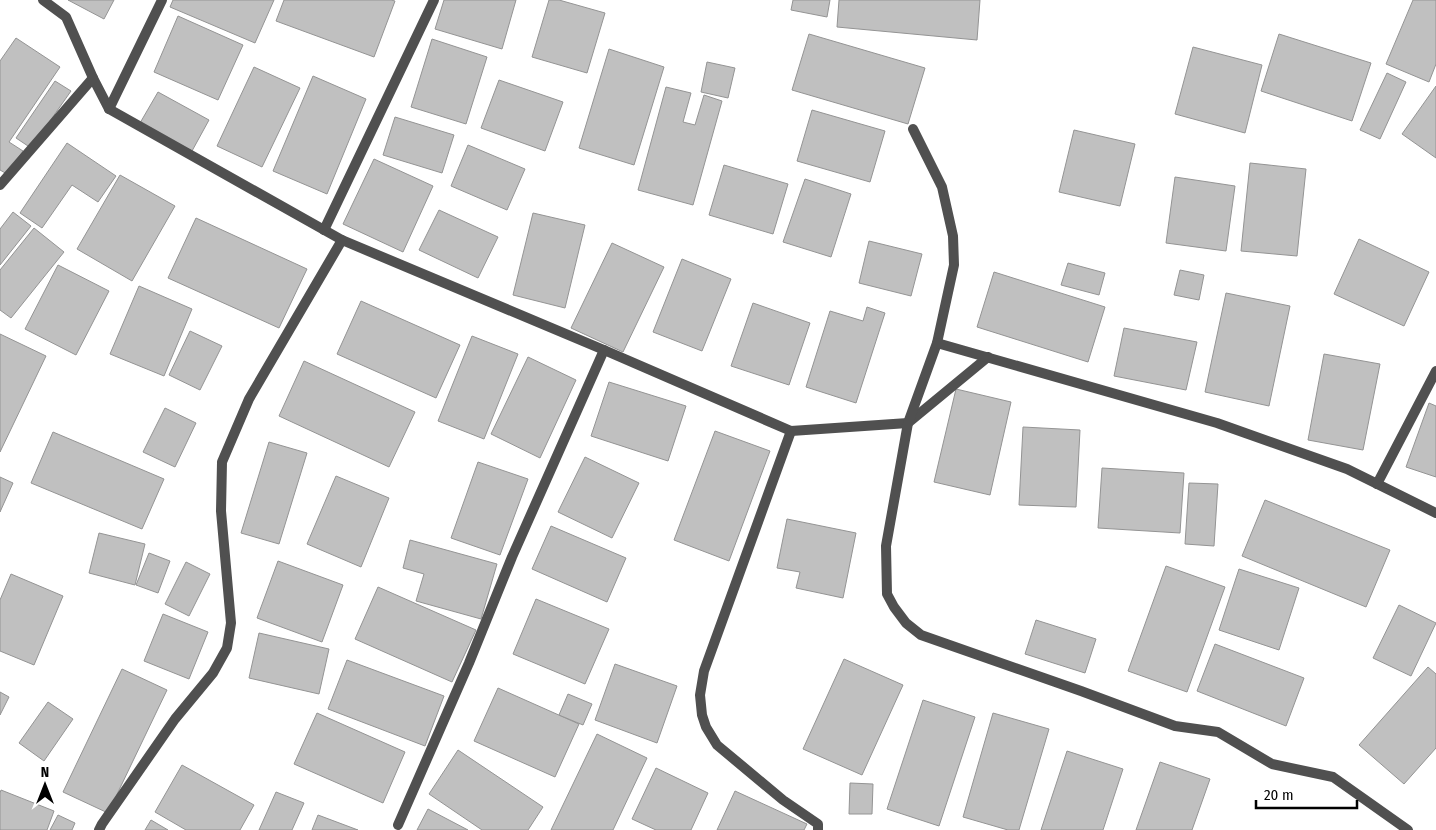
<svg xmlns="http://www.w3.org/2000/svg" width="1436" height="830" viewBox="0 0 1436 830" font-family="'Fira Sans Condensed',sans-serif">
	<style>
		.building { fill: #c0c0c0; stroke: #949494 }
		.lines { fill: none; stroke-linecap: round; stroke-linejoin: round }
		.minor { stroke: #505050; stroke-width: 10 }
	</style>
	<rect width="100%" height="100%" fill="#fff"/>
	<g class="building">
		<polygon points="68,0 114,0 104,19"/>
		<polygon points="173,0 274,0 255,43 170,7"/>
		<polygon points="284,0 391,0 395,1 374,57 276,21"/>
		<polygon points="444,0 516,0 502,49 435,29"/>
		<polygon points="549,0 559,0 605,13 587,73 532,57"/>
		<polygon points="793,0 830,0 827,17 791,10"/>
		<polygon points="839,0 980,0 977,40 837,27"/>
		<polygon points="1413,0 1436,0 1436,64 1429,82 1386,64"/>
		<polygon points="178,16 243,45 218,100 154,72"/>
		<polygon points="809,34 925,68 908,124 792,90"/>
		<polygon points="1279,34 1371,63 1352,121 1261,91"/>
		<polygon points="16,38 60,67 9,142 23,151 7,174 0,170 0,61"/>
		<polygon points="432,39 487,57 466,124 411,107"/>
		<polygon points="1193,47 1262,65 1245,133 1175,114"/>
		<polygon points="609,49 664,67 634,165 579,148"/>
		<polygon points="707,62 735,68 728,98 701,92"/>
		<polygon points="254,67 300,88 262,167 217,146"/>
		<polygon points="1387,73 1406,82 1380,139 1360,130"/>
		<polygon points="313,76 366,99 327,194 273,171"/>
		<polygon points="499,80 563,102 545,151 481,128"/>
		<polygon points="55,81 71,91 31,148 16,138"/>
		<polygon points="1436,86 1436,158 1402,134"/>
		<polygon points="666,87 691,93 683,122 695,125 704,95 722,101 693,205 638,190"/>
		<polygon points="158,92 209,120 192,151 140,123"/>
		<polygon points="812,110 885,131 870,182 797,161"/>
		<polygon points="395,117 454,135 442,173 383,155"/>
		<polygon points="1074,130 1135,144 1120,206 1059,192"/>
		<polygon points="67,143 116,176 98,202 72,185 42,228 20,213"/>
		<polygon points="468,145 525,169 507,210 451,186"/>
		<polygon points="374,159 433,186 403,252 343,224"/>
		<polygon points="1250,163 1306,169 1297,256 1241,251"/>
		<polygon points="724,165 788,184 773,234 709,215"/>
		<polygon points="120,175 175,206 132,281 77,249"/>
		<polygon points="1175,177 1235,186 1226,251 1166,243"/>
		<polygon points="805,179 851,194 831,257 783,242"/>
		<polygon points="439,210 498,237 478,278 419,250"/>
		<polygon points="13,212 31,226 0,265 0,229"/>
		<polygon points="533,213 585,225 565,308 513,295"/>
		<polygon points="196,218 307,269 279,328 168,278"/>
		<polygon points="34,228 64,252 11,318 0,310 0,270"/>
		<polygon points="1359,239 1429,272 1404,326 1334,294"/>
		<polygon points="869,241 922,254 911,296 859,283"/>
		<polygon points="612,243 664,267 623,352 571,328"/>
		<polygon points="682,259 731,279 702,351 653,332"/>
		<polygon points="1068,263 1105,273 1099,295 1061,285"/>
		<polygon points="58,265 109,291 76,355 25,329"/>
		<polygon points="1180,270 1204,275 1199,300 1174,295"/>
		<polygon points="994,272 1105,307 1088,362 977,327"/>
		<polygon points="139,286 192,309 164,376 110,354"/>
		<polygon points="1226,293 1290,306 1269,406 1205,392"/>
		<polygon points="361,301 460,345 436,398 337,354"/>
		<polygon points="753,303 810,323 789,385 731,366"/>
		<polygon points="867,307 885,313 856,403 806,387 830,311 863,321"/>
		<polygon points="1124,328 1197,342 1186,390 1114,376"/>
		<polygon points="190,331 222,346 200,390 169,375"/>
		<polygon points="0,334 46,356 0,452"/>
		<polygon points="472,336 518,354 484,439 438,421"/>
		<polygon points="1324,354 1380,364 1363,450 1308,440"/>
		<polygon points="528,357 576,380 540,458 491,434"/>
		<polygon points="304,361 415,412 389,467 279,416"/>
		<polygon points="609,382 686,406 668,461 591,436"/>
		<polygon points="956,389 1011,402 990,495 934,482"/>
		<polygon points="1429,403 1436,406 1436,477 1406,467"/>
		<polygon points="165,408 196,423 175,467 143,452"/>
		<polygon points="1023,427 1080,430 1076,507 1019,505"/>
		<polygon points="715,431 770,451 729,561 674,540"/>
		<polygon points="53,432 164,479 142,529 31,483"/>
		<polygon points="269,442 307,453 279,544 241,533"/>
		<polygon points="585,457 639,483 612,538 558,512"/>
		<polygon points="478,462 528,479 500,555 451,538"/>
		<polygon points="1102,468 1184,473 1180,533 1098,528"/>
		<polygon points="336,476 389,498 361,567 307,544"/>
		<polygon points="0,477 13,483 0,512"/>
		<polygon points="1189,483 1218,484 1214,546 1185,544"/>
		<polygon points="1265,500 1390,550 1366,607 1242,556"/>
		<polygon points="787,519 856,533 843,598 796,588 800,572 777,568"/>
		<polygon points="551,526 626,558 607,602 532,569"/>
		<polygon points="99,533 145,544 135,585 89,573"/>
		<polygon points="410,540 497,564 481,619 416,601 424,574 403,568"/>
		<polygon points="149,553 170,561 158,593 136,585"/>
		<polygon points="278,561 343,585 322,642 257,618"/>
		<polygon points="186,562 210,574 189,616 165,604"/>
		<polygon points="1166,566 1225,587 1187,692 1128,671"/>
		<polygon points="1239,569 1299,588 1279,650 1219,630"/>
		<polygon points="11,574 63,596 34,665 0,651 0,600"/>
		<polygon points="378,587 476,630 452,682 355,639"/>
		<polygon points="536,599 609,629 585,684 513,654"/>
		<polygon points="1399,605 1436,623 1411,676 1373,658"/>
		<polygon points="163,614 208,632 189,679 144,661"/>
		<polygon points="1036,620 1096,639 1085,673 1025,654"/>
		<polygon points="259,633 329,649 319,694 249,678"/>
		<polygon points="1215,644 1304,678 1286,726 1197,691"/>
		<polygon points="844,659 903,685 862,775 803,749"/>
		<polygon points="347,660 444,696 425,746 328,709"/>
		<polygon points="615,664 677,686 657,743 595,720"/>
		<polygon points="1428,667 1436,674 1436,748 1404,784 1359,745"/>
		<polygon points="122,669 167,690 108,813 63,792"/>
		<polygon points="498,688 579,724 555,777 474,741"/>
		<polygon points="0,692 9,697 0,715"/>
		<polygon points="568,694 592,704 583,725 559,715"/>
		<polygon points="923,700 975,717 939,826 887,809"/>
		<polygon points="48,702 73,719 44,761 19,743"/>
		<polygon points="317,713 405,752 383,803 294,764"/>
		<polygon points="993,713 1049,729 1019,830 1008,830 963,817"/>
		<polygon points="597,734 647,758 613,830 551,830"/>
		<polygon points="458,750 543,807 528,830 482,830 429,794"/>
		<polygon points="1067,751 1123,769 1103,830 1041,830"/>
		<polygon points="1160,762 1210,779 1192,830 1136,830"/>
		<polygon points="182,765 254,805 240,830 186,830 155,812"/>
		<polygon points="656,768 708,793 691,830 656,830 632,819"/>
		<polygon points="850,783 873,784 872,814 849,814"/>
		<polygon points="1,790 54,811 47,830 0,830 0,793"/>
		<polygon points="735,791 807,824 804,830 717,830"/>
		<polygon points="276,792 304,803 292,830 259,830"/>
		<polygon points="428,809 468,830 417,830"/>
		<polygon points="58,815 75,823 72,830 50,830"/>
		<polygon points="318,815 358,830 312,830"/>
		<polygon points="151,820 168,830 145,830"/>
	</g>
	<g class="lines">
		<g class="minor">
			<polyline points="43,0 66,17 93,78 109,109 342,240 604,350 791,431 908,423 988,357"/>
			<polyline points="109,109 162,0"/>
			<polyline points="913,129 942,187 953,236 954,265 937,343 908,423 886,546 887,594 894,607 906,623 921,635 1081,691 1175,726 1218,732 1272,764 1333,777 1408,830"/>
			<polyline points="0,185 93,78"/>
			<polyline points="324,230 434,0"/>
			<polyline points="937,343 1217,423 1347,469 1436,513"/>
			<polyline points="791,431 704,671 700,695 702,715 706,727 717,745 783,800 818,824 818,830"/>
			<polyline points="1377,484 1436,371"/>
			<polyline points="398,825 469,663 512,557 604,350"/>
			<polyline points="99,830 102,824 175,719 213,673 227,648 231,623 221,511 222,462 249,399 342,240"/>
		</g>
	</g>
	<g transform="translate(45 785)" stroke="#ffffff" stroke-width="4" paint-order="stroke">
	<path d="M0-4L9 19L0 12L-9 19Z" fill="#000000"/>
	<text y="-8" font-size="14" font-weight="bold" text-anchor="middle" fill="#000000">N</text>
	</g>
	<path d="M1256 800v8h101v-8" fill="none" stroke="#000000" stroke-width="2.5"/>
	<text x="1264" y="800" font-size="15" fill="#000000" stroke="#ffffff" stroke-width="4" paint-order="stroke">20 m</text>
</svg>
